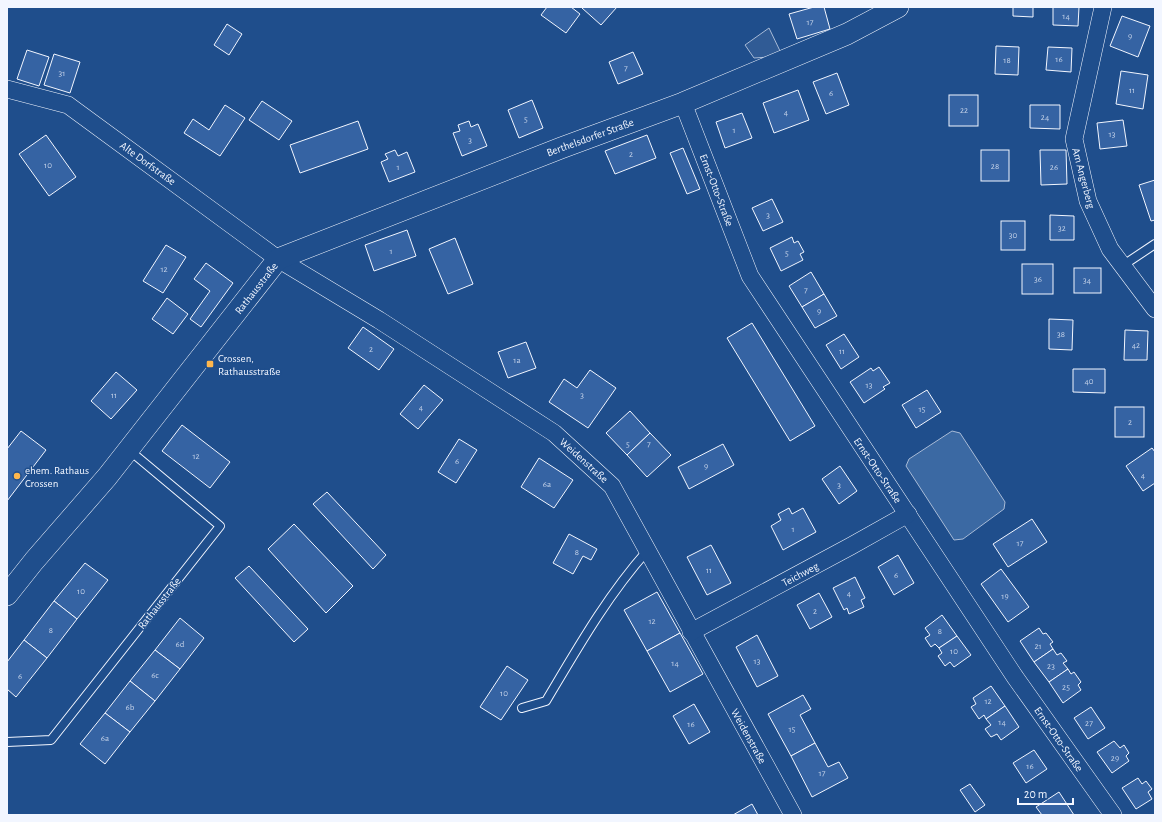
<svg xmlns="http://www.w3.org/2000/svg" width="1162" height="822" viewBox="0 0 1162 822" font-family="'Alegreya Sans',sans-serif">
	<style>
		.parking { fill: #305b95; stroke: #a8bbd7 }
		.water { fill: #3b69a3; stroke: #a8bbd7 }
		.building { fill: #3563a3; stroke: #f2f6ff }
		.lines { fill: none; stroke-linecap: round; stroke-linejoin: round }
		.service-casing { stroke: #f2f6ff; stroke-width: 10 }
		.minor-casing { stroke: #f2f6ff; stroke-width: 18 }
		.tertiary-casing { stroke: #f2f6ff; stroke-width: 22 }
		.service { stroke: #1f4e8c; stroke-width: 8 }
		.minor { stroke: #1f4e8c; stroke-width: 17 }
		.tertiary { stroke: #1f4e8c; stroke-width: 21 }
		.poi-dot { fill: #ffb74d; stroke: #1f4e8c; stroke-width: 1.5 }
		.labels { text-anchor: middle; stroke-width: 3; stroke-linejoin: round; paint-order: stroke }
		.number-label { font-size: 9px; fill: #c3d1e8 }
		.street-label { font-size: 11px; fill: #f2f6ff; stroke: #1f4e8c }
		.poi-label { font-size: 11px; fill: #f2f6ff; stroke: #1f4e8c; text-anchor: start }
	</style>
	<rect width="100%" height="100%" fill="#1f4e8c"/>
	<polygon class="parking" points="769,28 781,53 769,57 754,58 745,45"/>
	<polygon class="water" points="952,431 960,433 1005,502 1004,509 963,539 954,540 906,466 909,459"/>
	<g class="building">
		<polygon points="547,7 571,7 580,14 566,33 541,15"/>
		<polygon points="583,7 617,7 601,25 582,8"/>
		<polygon points="814,7 824,7 830,29 797,39 789,14"/>
		<polygon points="1013,7 1033,7 1033,17 1013,16"/>
		<polygon points="1053,7 1079,7 1078,26 1053,25"/>
		<polygon points="1122,16 1150,26 1138,57 1110,46"/>
		<polygon points="227,24 242,34 229,55 214,45"/>
		<polygon points="996,46 1019,47 1018,75 995,74"/>
		<polygon points="1048,47 1072,48 1071,72 1046,70"/>
		<polygon points="27,50 49,57 39,86 17,79"/>
		<polygon points="633,52 643,74 618,84 609,62"/>
		<polygon points="54,54 80,62 70,93 44,85"/>
		<polygon points="1121,71 1148,75 1143,109 1116,104"/>
		<polygon points="837,73 849,105 826,114 813,82"/>
		<polygon points="798,90 809,120 774,133 763,103"/>
		<rect x="949" y="95" width="29" height="31"/>
		<polygon points="532,100 543,128 519,138 508,110"/>
		<polygon points="262,101 292,121 279,140 249,120"/>
		<polygon points="225,105 245,118 220,156 184,133 193,119 209,130"/>
		<polygon points="1030,105 1060,105 1060,129 1030,128"/>
		<polygon points="742,113 752,138 725,148 716,122"/>
		<polygon points="1123,120 1127,146 1100,149 1097,123"/>
		<polygon points="358,121 368,149 300,173 290,145"/>
		<polygon points="469,121 471,127 478,124 487,146 462,156 453,133 460,131 458,125"/>
		<polygon points="46,135 76,177 49,196 19,154"/>
		<polygon points="647,135 656,158 615,174 605,151"/>
		<polygon points="683,148 700,189 687,194 670,153"/>
		<polygon points="395,150 398,156 407,152 415,172 389,182 381,162 388,159 385,154"/>
		<rect x="981" y="150" width="28" height="31"/>
		<polygon points="1040,150 1066,150 1067,184 1041,185"/>
		<polygon points="1155,180 1155,220 1151,221 1139,185"/>
		<polygon points="772,199 783,222 763,231 752,208"/>
		<polygon points="1050,215 1074,216 1074,240 1050,240"/>
		<rect x="1001" y="221" width="24" height="29"/>
		<polygon points="407,230 416,256 374,271 365,245"/>
		<polygon points="792,237 794,243 798,241 804,252 800,254 803,260 781,271 770,248"/>
		<polygon points="455,238 473,284 448,294 429,249"/>
		<polygon points="166,245 186,257 163,293 143,281"/>
		<polygon points="206,263 233,283 201,327 190,319 210,291 194,279"/>
		<rect x="1022" y="264" width="31" height="30"/>
		<rect x="1074" y="268" width="27" height="25"/>
		<polygon points="811,272 824,294 802,307 789,286"/>
		<polygon points="824,294 837,316 815,328 802,307"/>
		<polygon points="167,298 188,314 173,334 152,319"/>
		<polygon points="1049,319 1073,320 1072,350 1049,349"/>
		<polygon points="752,323 815,426 790,441 727,338"/>
		<polygon points="363,327 394,349 379,370 348,348"/>
		<polygon points="1125,330 1148,331 1147,360 1124,360"/>
		<polygon points="844,334 859,357 841,369 826,345"/>
		<polygon points="526,342 536,368 508,378 498,352"/>
		<polygon points="879,367 890,383 883,387 885,389 864,403 850,382 871,368 873,371"/>
		<polygon points="1073,369 1105,369 1105,393 1073,392"/>
		<polygon points="590,370 616,388 588,428 549,402 564,379 577,388"/>
		<polygon points="116,372 137,390 111,419 91,401"/>
		<polygon points="424,385 443,400 418,429 400,414"/>
		<polygon points="927,390 941,412 916,428 902,405"/>
		<rect x="1115" y="407" width="29" height="30"/>
		<polygon points="630,411 650,433 627,455 606,433"/>
		<polygon points="182,425 230,462 210,488 162,451"/>
		<polygon points="21,431 46,450 7,501 7,449"/>
		<polygon points="650,433 671,455 647,477 627,455"/>
		<polygon points="459,439 477,450 456,483 438,472"/>
		<polygon points="723,444 734,465 689,489 678,467"/>
		<polygon points="1152,448 1155,452 1155,483 1143,491 1126,466"/>
		<polygon points="539,458 573,480 554,508 521,487"/>
		<polygon points="840,466 857,491 839,504 822,479"/>
		<polygon points="327,492 386,555 373,569 313,504"/>
		<polygon points="789,508 792,514 803,508 816,532 783,550 771,526 781,520 778,514"/>
		<polygon points="1032,519 1047,542 1008,567 993,544"/>
		<polygon points="294,524 353,586 326,613 268,549"/>
		<polygon points="569,534 597,549 591,560 583,556 573,574 553,563"/>
		<polygon points="711,545 731,583 707,595 687,557"/>
		<polygon points="898,555 914,583 894,595 878,567"/>
		<polygon points="85,563 108,580 77,619 54,601"/>
		<polygon points="249,566 308,629 294,642 235,578"/>
		<polygon points="1001,569 1029,607 1008,622 981,584"/>
		<polygon points="855,577 865,598 861,600 864,607 849,614 847,608 844,610 833,588"/>
		<polygon points="657,592 680,633 647,651 624,610"/>
		<polygon points="819,593 832,617 810,629 797,605"/>
		<polygon points="54,601 77,619 47,658 24,640"/>
		<polygon points="942,615 957,636 939,648 935,644 931,647 925,638 930,635 925,628"/>
		<polygon points="180,618 204,638 180,669 155,650"/>
		<polygon points="1039,628 1043,634 1046,633 1053,642 1050,644 1053,649 1034,662 1020,641"/>
		<polygon points="680,633 703,674 670,692 647,651"/>
		<polygon points="757,635 778,676 757,687 736,647"/>
		<polygon points="957,636 971,655 954,667 950,662 945,666 938,656 942,653 939,648"/>
		<polygon points="24,640 47,658 16,697 7,689 7,662"/>
		<polygon points="1053,649 1057,655 1061,653 1067,661 1063,663 1068,669 1049,682 1034,662"/>
		<polygon points="155,650 180,669 155,701 130,681"/>
		<polygon points="507,666 528,680 501,720 480,707"/>
		<polygon points="1068,669 1071,674 1074,672 1081,682 1078,685 1081,690 1063,703 1049,682"/>
		<polygon points="130,681 155,701 130,732 105,713"/>
		<polygon points="991,686 1005,706 986,719 984,715 979,719 971,707 976,704 973,698"/>
		<polygon points="803,695 811,709 800,715 815,743 791,756 768,714"/>
		<polygon points="694,704 710,732 689,744 673,716"/>
		<polygon points="1005,706 1019,727 1001,740 997,734 991,737 985,729 991,725 986,719"/>
		<polygon points="1091,707 1105,728 1088,739 1074,718"/>
		<polygon points="105,713 130,732 105,764 80,744"/>
		<polygon points="1114,741 1120,748 1124,745 1129,753 1126,756 1129,761 1112,773 1097,752"/>
		<polygon points="815,743 828,767 839,762 848,778 812,797 791,756"/>
		<polygon points="1034,750 1047,769 1026,783 1013,763"/>
		<polygon points="1138,778 1142,784 1146,781 1152,789 1148,792 1152,799 1136,809 1122,788"/>
		<polygon points="970,784 985,805 975,812 960,790"/>
		<polygon points="1059,792 1074,815 1042,815 1036,807"/>
		<polygon points="752,804 758,815 733,815"/>
	</g>
	<g class="lines">
		<defs>
			<g id="service">
				<polyline points="1122,266 1155,244"/>
				<path d="M522,708L546,701C577,649 607,596 647,551"/>
				<polyline points="7,742 51,740 220,526 129,450"/>
			</g>
			<g id="minor">
				<polyline points="1103,7 1074,139 1088,201 1110,249 1155,309"/>
				<polyline points="7,89 68,105 278,259 379,320 554,433 612,486 793,815"/>
				<polyline points="683,103 750,276 1015,677 1113,815"/>
				<polyline points="691,632 851,546 908,514"/>
			</g>
			<polyline id="tertiary" points="7,595 34,561 107,477 278,259 561,148 683,103 847,34 898,7"/>
		</defs>
		<use href="#service" class="service-casing"/>
		<use href="#minor" class="minor-casing"/>
		<use href="#tertiary" class="tertiary-casing"/>
		<use href="#service" class="service"/>
		<use href="#minor" class="minor"/>
		<use href="#tertiary" class="tertiary"/>
	</g>
	<g class="poi-dot">
		<rect x="206" y="360" width="8" height="8" rx="2"/>
		<circle cx="17" cy="476" r="4"/>
	</g>
	<g class="labels">
		<g class="number-label">
			<text x="1066" y="19">14</text>
			<text x="810" y="25">17</text>
			<text x="1130" y="39">9</text>
			<text x="1059" y="62">16</text>
			<text x="1007" y="63">18</text>
			<text x="626" y="71">7</text>
			<text x="62" y="76">31</text>
			<text x="1132" y="93">11</text>
			<text x="831" y="96">6</text>
			<text x="964" y="113">22</text>
			<text x="786" y="115">4</text>
			<text x="1045" y="120">24</text>
			<text x="526" y="122">5</text>
			<text x="734" y="133">1</text>
			<text x="1112" y="137">13</text>
			<text x="470" y="143">3</text>
			<text x="631" y="157">2</text>
			<text x="48" y="168">10</text>
			<text x="995" y="169">28</text>
			<text x="398" y="170">1</text>
			<text x="1054" y="170">26</text>
			<text x="768" y="218">3</text>
			<text x="1062" y="231">32</text>
			<text x="1013" y="238">30</text>
			<text x="391" y="254">1</text>
			<text x="787" y="256">5</text>
			<text x="164" y="272">12</text>
			<text x="1038" y="282">36</text>
			<text x="1087" y="283">34</text>
			<text x="806" y="293">7</text>
			<text x="819" y="314">9</text>
			<text x="1061" y="337">38</text>
			<text x="1136" y="348">42</text>
			<text x="371" y="352">2</text>
			<text x="842" y="354">11</text>
			<text x="517" y="363">1a</text>
			<text x="1089" y="384">40</text>
			<text x="869" y="388">13</text>
			<text x="114" y="398">11</text>
			<text x="582" y="398">3</text>
			<text x="421" y="410">4</text>
			<text x="922" y="412">15</text>
			<text x="1130" y="425">2</text>
			<text x="628" y="447">5</text>
			<text x="649" y="447">7</text>
			<text x="196" y="459">12</text>
			<text x="457" y="464">6</text>
			<text x="706" y="469">9</text>
			<text x="1143" y="478">4</text>
			<text x="547" y="487">6a</text>
			<text x="839" y="488">3</text>
			<text x="793" y="532">1</text>
			<text x="1020" y="546">17</text>
			<text x="577" y="555">8</text>
			<text x="709" y="573">11</text>
			<text x="896" y="578">6</text>
			<text x="81" y="594">10</text>
			<text x="849" y="596">4</text>
			<text x="1005" y="599">19</text>
			<text x="815" y="614">2</text>
			<text x="652" y="624">12</text>
			<text x="51" y="633">8</text>
			<text x="940" y="634">8</text>
			<text x="180" y="647">6d</text>
			<text x="1038" y="649">21</text>
			<text x="954" y="654">10</text>
			<text x="757" y="664">13</text>
			<text x="675" y="666">14</text>
			<text x="1051" y="669">23</text>
			<text x="155" y="678">6c</text>
			<text x="20" y="679">6</text>
			<text x="1066" y="690">25</text>
			<text x="504" y="696">10</text>
			<text x="988" y="704">12</text>
			<text x="130" y="710">6b</text>
			<text x="1002" y="725">14</text>
			<text x="1089" y="726">27</text>
			<text x="691" y="727">16</text>
			<text x="792" y="732">15</text>
			<text x="105" y="741">6a</text>
			<text x="1115" y="761">29</text>
			<text x="1030" y="769">16</text>
			<text x="822" y="776">17</text>
		</g>
		<g class="street-label">
			<text transform="translate(590 137) rotate(-20)" y="4">Berthelsdorfer Straße</text>
			<text transform="translate(148 163) rotate(36)" y="4">Alte Dorfstraße</text>
			<text transform="translate(1084 178) rotate(75)" y="4">Am Angerberg</text>
			<text transform="translate(717 190) rotate(69)" y="4">Ernst-Otto-Straße</text>
			<text transform="translate(256 288) rotate(-52)" y="4">Rathausstraße</text>
			<text transform="translate(584 460) rotate(42)" y="4">Weidenstraße</text>
			<text transform="translate(878 470) rotate(56)" y="4">Ernst-Otto-Straße</text>
			<text transform="translate(800 574) rotate(-28)" y="4">Teichweg</text>
			<text transform="translate(159 603) rotate(-52)" y="4">Rathausstraße</text>
			<text transform="translate(749 736) rotate(61)" y="4">Weidenstraße</text>
			<text transform="translate(1059 739) rotate(55)" y="4">Ernst-Otto-Straße</text>
		</g>
		<g class="poi-label">
			<text x="218" y="362">Crossen,<tspan x="218" dy="13">Rathausstraße</tspan></text>
			<text x="25" y="474">ehem. Rathaus<tspan x="25" dy="13">Crossen</tspan></text>
		</g>
	</g>
	<rect width="1162" height="822" fill="none" stroke="#f2f6ff" stroke-width="16"/>
	<path d="M1018 798v6h55v-6" fill="none" stroke="#f2f6ff" stroke-width="2"/>
	<text x="1024" y="798" font-size="12" fill="#f2f6ff" stroke="#1f4e8c" stroke-width="3" paint-order="stroke">20 m</text>
</svg>
